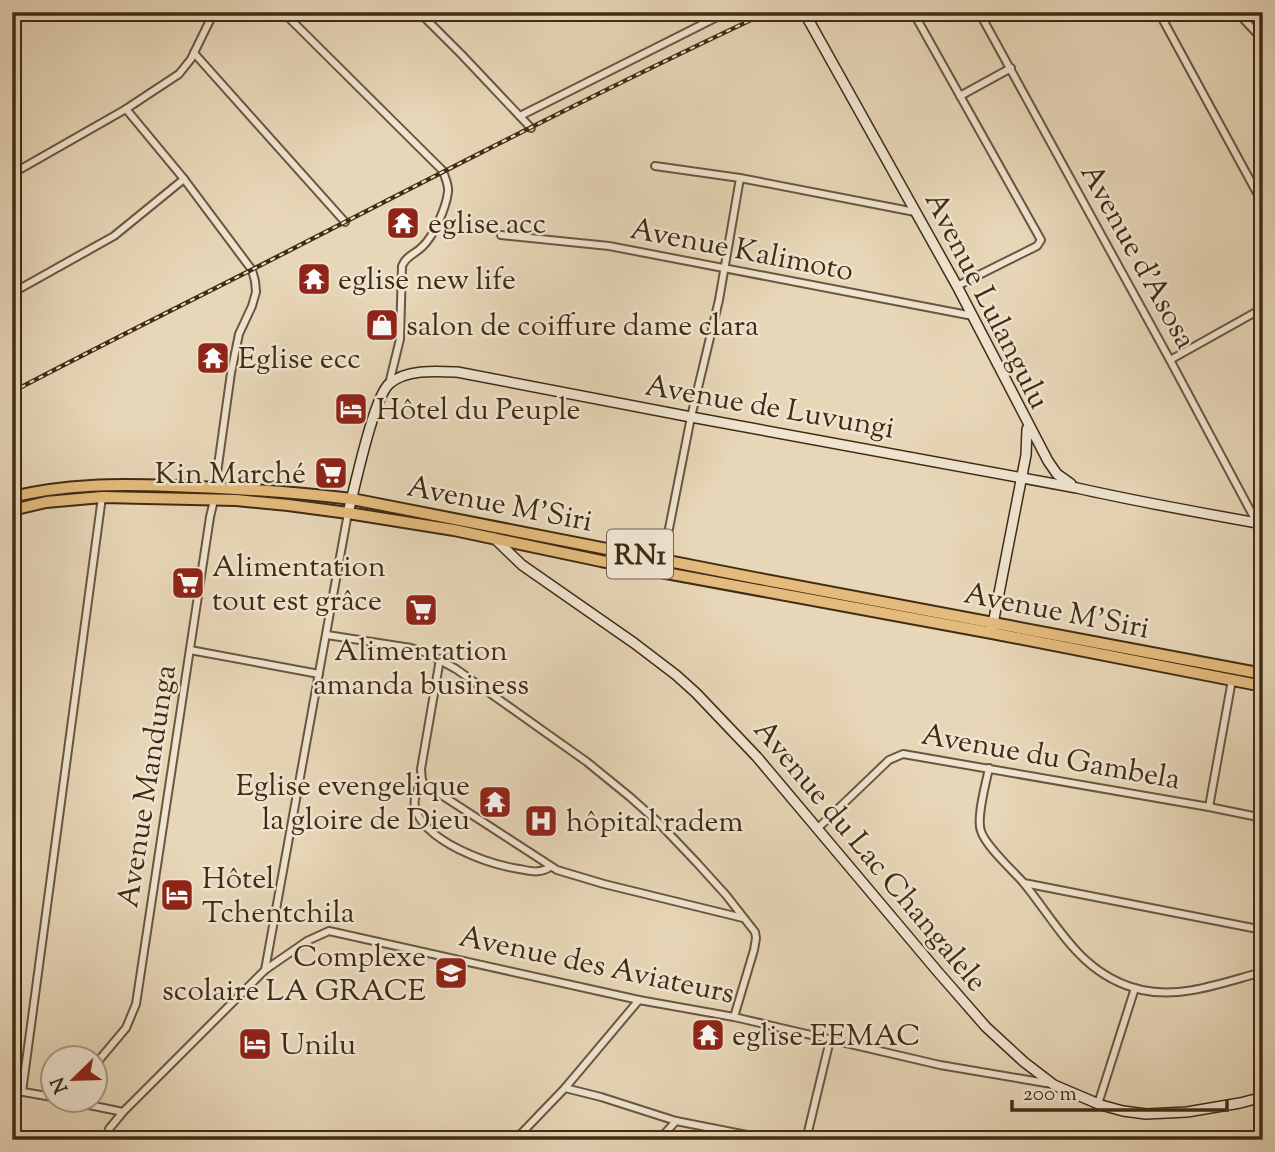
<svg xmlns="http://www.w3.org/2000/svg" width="1275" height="1152" viewBox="0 0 1275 1152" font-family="'Sorts Mill Goudy',serif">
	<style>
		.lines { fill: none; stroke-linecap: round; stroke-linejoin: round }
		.street-casing { stroke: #6a563e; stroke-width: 10 }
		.secondary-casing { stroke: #402b15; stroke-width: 12 }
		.highway-casing { stroke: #402b15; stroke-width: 14 }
		.street { stroke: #efe4d0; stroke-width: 6 }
		.secondary { stroke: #efe4d0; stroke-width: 9 }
		.highway { stroke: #e4bb7c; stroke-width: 10 }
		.rail-casing { stroke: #402b15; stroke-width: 4.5 }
		.rail { stroke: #efe4d0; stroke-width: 2; stroke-dasharray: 5; stroke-linecap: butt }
		.labels { text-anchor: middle; stroke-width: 5; stroke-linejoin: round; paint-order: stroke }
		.shield { fill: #efe4d0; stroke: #74624d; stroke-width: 2 }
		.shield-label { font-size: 28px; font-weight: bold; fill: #402b15 }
		.poi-label { font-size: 30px; fill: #402b15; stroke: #efe4d0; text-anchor: start }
		.street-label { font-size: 30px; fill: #402b15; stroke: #efe4d0 }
	</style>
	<rect width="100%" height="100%" fill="#e7d6b7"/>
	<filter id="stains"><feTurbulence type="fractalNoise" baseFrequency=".00286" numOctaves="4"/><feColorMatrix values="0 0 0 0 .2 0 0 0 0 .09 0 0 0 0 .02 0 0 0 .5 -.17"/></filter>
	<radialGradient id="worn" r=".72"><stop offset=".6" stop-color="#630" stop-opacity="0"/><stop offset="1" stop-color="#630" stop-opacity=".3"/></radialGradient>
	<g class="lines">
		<defs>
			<g id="street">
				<path d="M283,12L443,171C445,178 449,185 448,192C446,208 434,236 422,247C415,254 406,256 402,266L400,339L389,384"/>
				<polyline points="419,12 462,55 531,128"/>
				<polyline points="913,12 1041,240 1037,246 957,286"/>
				<polyline points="979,12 1170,360 1257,523"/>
				<polyline points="1237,12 1263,40"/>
				<polyline points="1163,20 1263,204"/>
				<polyline points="194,53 345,222"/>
				<polyline points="960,96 1011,68"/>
				<polyline points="126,109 184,179 252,270 255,281 256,292 252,306 239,334 231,373 215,487"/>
				<polyline points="520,116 727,12"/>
				<polyline points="655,166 740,178 915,212"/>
				<polyline points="12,174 126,109 179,74 191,59 214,12"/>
				<polyline points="501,235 609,246 973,316"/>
				<polyline points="12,293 114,236 184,179"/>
				<polyline points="1170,360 1263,308"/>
				<polyline points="663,559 691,417 719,300 740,178"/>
				<polyline points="327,635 411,648 427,653 456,669 587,762 630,797 658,822 697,863 726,895 755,932 756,938 754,950 734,1017"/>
				<polyline points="190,650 319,674"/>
				<polyline points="440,659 421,769 422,781 426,785 557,870 604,884 743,918"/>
				<path d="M989,768C986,783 976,818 981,831C985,845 1011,869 1022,881C1058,924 1080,976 1142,990C1182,999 1224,982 1263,972"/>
				<path d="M422,781C418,789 413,798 415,807C424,842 488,864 519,869C531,871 540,874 550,867"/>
				<polyline points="1209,807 1232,680"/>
				<polyline points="818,828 889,760 903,754 1209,807 1263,818"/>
				<polyline points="1024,883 1263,930"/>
				<polyline points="265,970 348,513"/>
				<polyline points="94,1066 126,1028 136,1004 210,517 214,500"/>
				<polyline points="565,1088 601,1097 676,1121 772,1140"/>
				<polyline points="12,1090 52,1097"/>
				<polyline points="22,1092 102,497"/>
				<polyline points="65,1100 123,1112"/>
				<polyline points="1098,1104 1135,988"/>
				<polyline points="106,1140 109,1129 123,1112 265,970 307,941 329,931 639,1000 734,1017 940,1065 1052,1084"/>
				<polyline points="515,1140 565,1088 639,1000"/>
				<polyline points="659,1140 676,1121"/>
				<polyline points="806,1140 830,1040"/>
			</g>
			<g id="secondary">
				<polyline points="804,12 957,286 1048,461 1057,474 1071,484"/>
				<path d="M348,513C355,487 373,399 389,384C406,369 436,371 457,372L691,417L1077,488C1139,502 1201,513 1263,524"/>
				<polyline points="494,538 522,565 634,643 676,675 696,693 757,757 938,972 986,1027 1024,1062 1054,1085 1101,1105 1123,1111 1146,1114 1187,1112 1240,1103 1263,1097"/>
				<polyline points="992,629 1026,455 1027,429"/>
			</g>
			<g id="highway">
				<path d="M12,497C66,484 116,484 171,486C232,488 292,492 352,499L755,578L1263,674"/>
				<polyline points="12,510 46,502 102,497 236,500 288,505 348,513 454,530 601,561 992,633 1263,686"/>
			</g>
		</defs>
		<use href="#street" class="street-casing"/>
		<use href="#secondary" class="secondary-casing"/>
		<use href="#highway" class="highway-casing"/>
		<use href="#street" class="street"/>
		<use href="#secondary" class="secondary"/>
		<use href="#highway" class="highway"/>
		<defs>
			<path id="rail" d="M12,392C109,341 207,293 304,243C458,164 612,85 768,12"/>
		</defs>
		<use href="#rail" class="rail-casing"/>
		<use href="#rail" class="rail"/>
	</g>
	<defs>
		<symbol id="temple-square" viewBox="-11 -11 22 22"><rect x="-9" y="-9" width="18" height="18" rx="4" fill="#8f2418" stroke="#efe4d0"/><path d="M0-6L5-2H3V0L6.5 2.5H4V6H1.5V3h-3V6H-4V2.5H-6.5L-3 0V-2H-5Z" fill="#fff"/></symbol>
		<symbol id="shop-square" viewBox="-11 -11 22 22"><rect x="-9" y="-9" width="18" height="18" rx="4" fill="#8f2418" stroke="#efe4d0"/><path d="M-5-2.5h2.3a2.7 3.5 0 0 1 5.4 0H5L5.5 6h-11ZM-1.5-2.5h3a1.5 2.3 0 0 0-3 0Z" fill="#fff"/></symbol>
		<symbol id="hotel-square" viewBox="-11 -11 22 22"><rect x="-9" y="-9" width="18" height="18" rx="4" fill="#8f2418" stroke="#efe4d0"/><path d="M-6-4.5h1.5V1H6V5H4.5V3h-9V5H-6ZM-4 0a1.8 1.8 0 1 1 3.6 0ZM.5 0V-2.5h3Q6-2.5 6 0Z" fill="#fff"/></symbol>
		<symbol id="supermarket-square" viewBox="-11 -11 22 22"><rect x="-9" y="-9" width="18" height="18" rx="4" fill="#8f2418" stroke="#efe4d0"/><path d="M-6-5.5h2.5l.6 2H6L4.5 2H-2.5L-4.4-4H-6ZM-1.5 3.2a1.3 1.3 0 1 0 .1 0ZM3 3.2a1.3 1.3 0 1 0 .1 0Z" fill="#fff"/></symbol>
		<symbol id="hospital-square" viewBox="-11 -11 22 22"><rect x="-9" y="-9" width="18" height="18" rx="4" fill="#8f2418" stroke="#efe4d0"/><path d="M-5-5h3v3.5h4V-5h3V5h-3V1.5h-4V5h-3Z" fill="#fff"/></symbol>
		<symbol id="school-square" viewBox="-11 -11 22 22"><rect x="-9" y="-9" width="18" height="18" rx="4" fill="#8f2418" stroke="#efe4d0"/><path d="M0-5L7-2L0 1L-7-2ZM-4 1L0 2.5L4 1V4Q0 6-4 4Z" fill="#fff"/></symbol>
	</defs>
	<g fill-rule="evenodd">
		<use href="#temple-square" x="384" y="204" width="38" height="38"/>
		<use href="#temple-square" x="295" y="260" width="38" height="38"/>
		<use href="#shop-square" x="363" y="306" width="38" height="38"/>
		<use href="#temple-square" x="194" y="339" width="38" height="38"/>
		<use href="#hotel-square" x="332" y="390" width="38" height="38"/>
		<use href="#supermarket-square" x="312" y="454" width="38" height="38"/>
		<use href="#supermarket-square" x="169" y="564" width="38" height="38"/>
		<use href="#supermarket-square" x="402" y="591" width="38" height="38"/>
		<use href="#temple-square" x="476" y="783" width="38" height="38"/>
		<use href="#hospital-square" x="522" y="802" width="38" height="38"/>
		<use href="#hotel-square" x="158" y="876" width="38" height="38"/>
		<use href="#school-square" x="432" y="954" width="38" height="38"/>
		<use href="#temple-square" x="689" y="1016" width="38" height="38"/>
		<use href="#hotel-square" x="236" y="1025" width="38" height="38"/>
	</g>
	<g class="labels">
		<rect class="shield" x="607" y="529.5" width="66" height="49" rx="5"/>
		<g class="shield-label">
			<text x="640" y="564">RN1</text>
		</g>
		<g class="poi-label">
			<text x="428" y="233">eglise acc</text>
			<text x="338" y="289">eglise new life</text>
			<text x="406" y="335">salon de coiffure dame clara</text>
			<text x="238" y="368">Eglise ecc</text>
			<text x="376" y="419">Hôtel du Peuple</text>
			<text x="306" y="483" text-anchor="end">Kin Marché</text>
			<text x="212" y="576">Alimentation<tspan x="212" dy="34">tout est grâce</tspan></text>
			<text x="421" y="660" text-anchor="middle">Alimentation<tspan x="421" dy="34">amanda business</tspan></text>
			<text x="470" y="795" text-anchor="end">Eglise evengelique<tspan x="470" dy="34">la gloire de Dieu</tspan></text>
			<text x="566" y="831">hôpital radem</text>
			<text x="202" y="888">Hôtel<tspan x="202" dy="34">Tchentchila</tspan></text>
			<text x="426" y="966" text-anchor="end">Complexe<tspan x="426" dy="34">scolaire LA GRACE</tspan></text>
			<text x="732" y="1045">eglise EEMAC</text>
			<text x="280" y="1054">Unilu</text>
		</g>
		<g class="street-label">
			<text transform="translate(742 249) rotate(11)" y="10">Avenue Kalimoto</text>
			<text transform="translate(1139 256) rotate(61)" y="10">Avenue d'Asosa</text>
			<text transform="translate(988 300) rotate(63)" y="10">Avenue Lulangulu</text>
			<text transform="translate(770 406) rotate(10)" y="10">Avenue de Luvungi</text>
			<text transform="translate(500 503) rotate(11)" y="10">Avenue M'Siri</text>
			<text transform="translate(1057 610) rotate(11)" y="10">Avenue M'Siri</text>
			<text transform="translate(1051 756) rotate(10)" y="10">Avenue du Gambela</text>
			<text transform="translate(146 786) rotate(-81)" y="10">Avenue Mandunga</text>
			<text transform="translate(871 855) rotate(50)" y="10">Avenue du Lac Changalele</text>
			<text transform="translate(597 964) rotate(12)" y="10">Avenue des Aviateurs</text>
		</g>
	</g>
	<rect width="1275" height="1152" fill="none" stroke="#e7d6b7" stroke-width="42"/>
	<rect x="14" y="14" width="1247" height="1124" fill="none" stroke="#402b15" stroke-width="3.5"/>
	<rect x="21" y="21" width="1233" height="1110" fill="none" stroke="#402b15" stroke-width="2"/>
	<g transform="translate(74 1079) rotate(247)"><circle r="33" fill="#efe4d0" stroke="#a99a85" stroke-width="2"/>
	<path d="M0-5L12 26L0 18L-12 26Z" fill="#8f2418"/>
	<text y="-10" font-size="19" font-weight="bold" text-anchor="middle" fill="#402b15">N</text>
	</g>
	<path d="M1012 1100v10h215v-10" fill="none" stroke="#402b15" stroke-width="3.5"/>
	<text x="1023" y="1100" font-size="21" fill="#402b15" stroke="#efe4d0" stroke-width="5" paint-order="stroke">200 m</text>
	<rect width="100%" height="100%" filter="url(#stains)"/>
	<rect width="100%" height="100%" fill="url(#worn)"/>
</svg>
